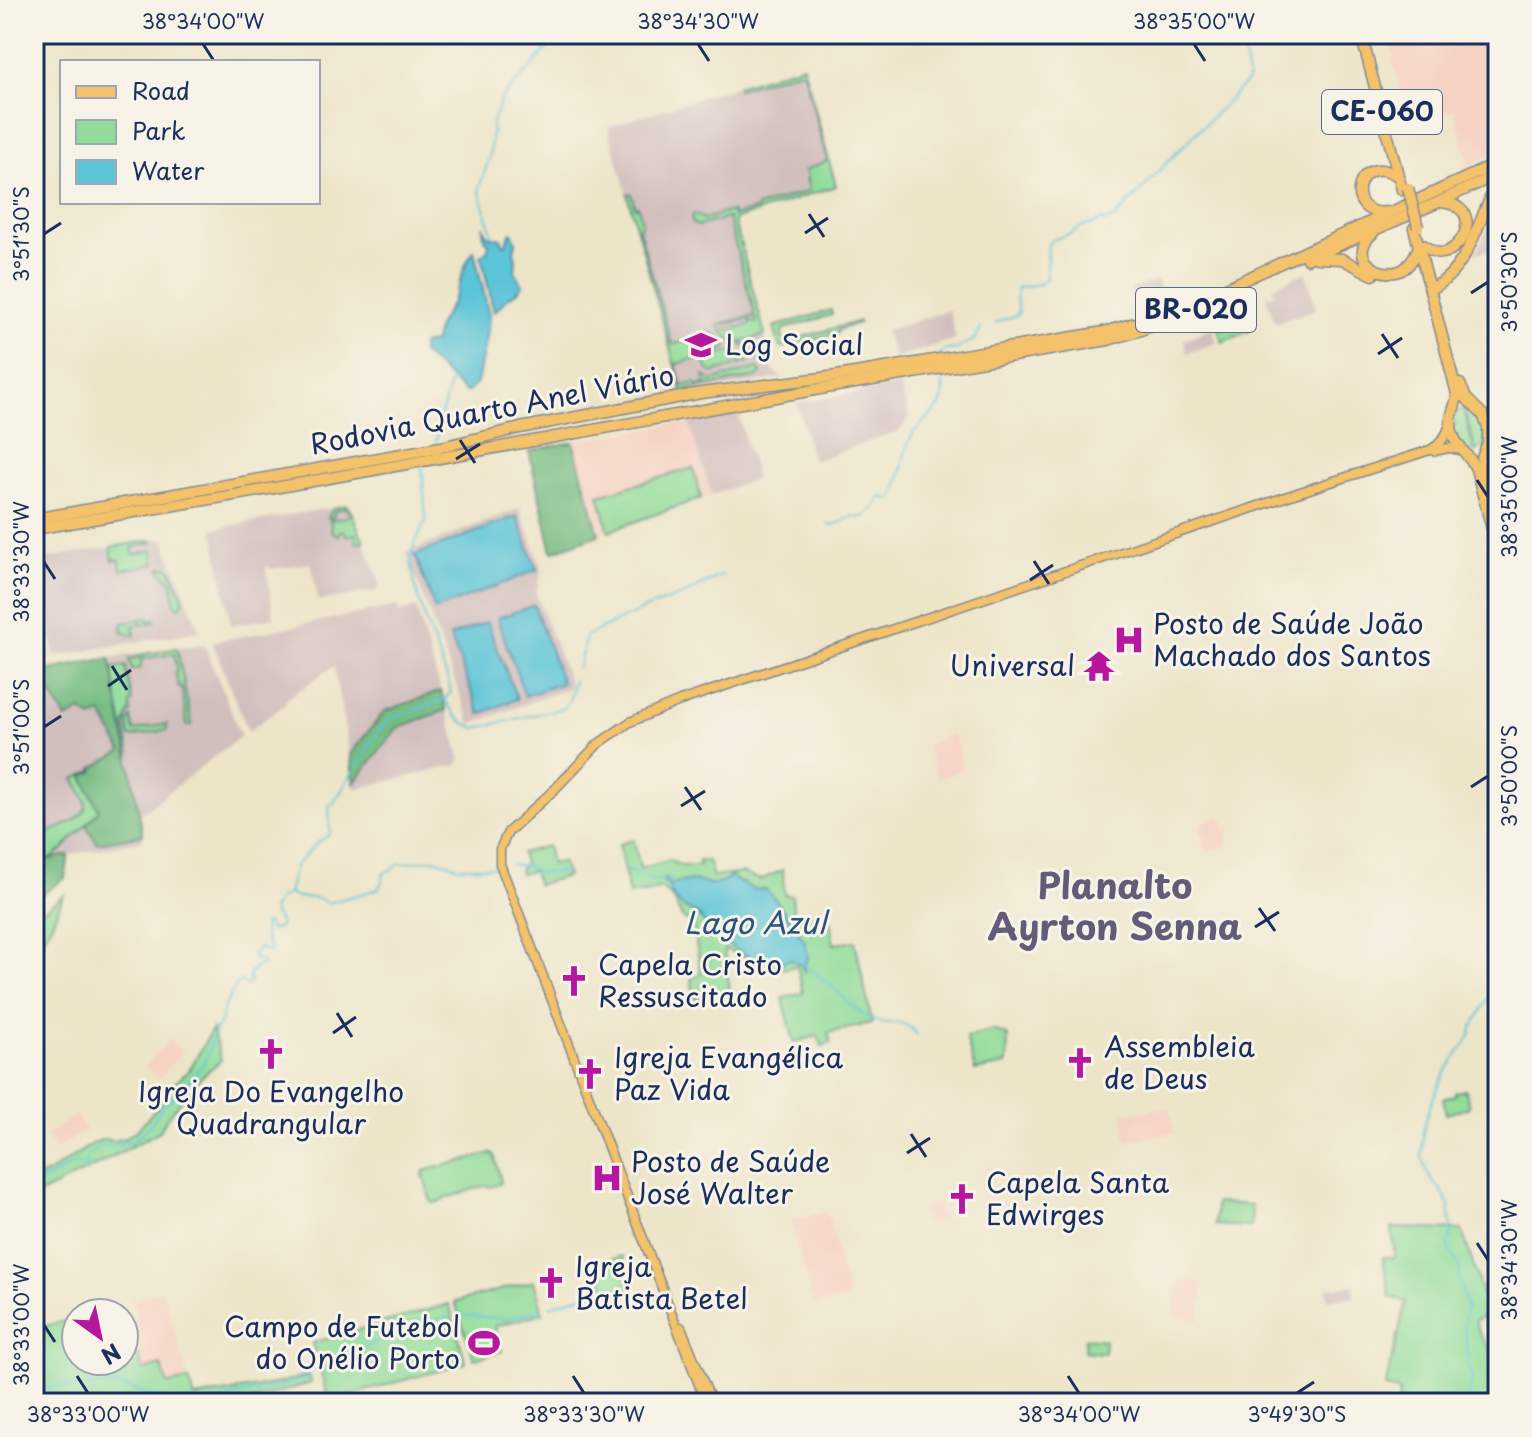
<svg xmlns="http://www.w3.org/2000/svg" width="1532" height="1437" viewBox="0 0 1532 1437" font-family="'Playpen Sans',sans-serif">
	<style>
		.built { fill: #f6d2c3 }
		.industrial { fill: #d1bfbd }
		.green { fill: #91dc99; stroke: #56867c; stroke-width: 2; fill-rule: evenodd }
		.forest { fill: #74bc81; stroke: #487670; stroke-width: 2 }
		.water { fill: #5bc4d7; stroke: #3b7a9a; stroke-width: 2 }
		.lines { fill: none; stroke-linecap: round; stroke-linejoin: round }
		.stream { stroke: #5bc4d7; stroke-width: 2 }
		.primary-casing { stroke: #848a93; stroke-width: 11 }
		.highway-casing { stroke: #848a93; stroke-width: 13 }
		.primary { stroke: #f3c26a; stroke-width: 8 }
		.highway { stroke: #f3c26a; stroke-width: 10 }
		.highway-bridge-casing { stroke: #848a93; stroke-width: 13; stroke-linecap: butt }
		.highway-bridge { stroke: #f3c26a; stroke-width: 10 }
		.ticks { fill: none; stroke: #1b2f5e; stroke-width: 3 }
		.labels { text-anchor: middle; stroke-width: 6; stroke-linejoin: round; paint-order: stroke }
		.shield { fill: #f7f3e8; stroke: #5d6a87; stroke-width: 2 }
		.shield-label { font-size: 26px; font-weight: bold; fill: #1b2f5e }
		.poi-label { font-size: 28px; fill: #1b2f5e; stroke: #f7f3e8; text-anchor: start }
		.street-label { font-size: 28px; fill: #1b2f5e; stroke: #f7f3e8 }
		.water-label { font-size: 30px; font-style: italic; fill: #2b547c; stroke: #f7f3e8 }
		.district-label { font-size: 36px; font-weight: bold; fill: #635b78; stroke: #f7f3e8 }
		.neatline { fill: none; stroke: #1b2f5e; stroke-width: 3 }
		.ticks-label { font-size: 20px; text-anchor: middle; fill: #1b2f5e }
	</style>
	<rect width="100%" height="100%" fill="#f7f3e8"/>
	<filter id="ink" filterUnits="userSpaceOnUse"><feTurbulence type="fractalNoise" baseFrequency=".0125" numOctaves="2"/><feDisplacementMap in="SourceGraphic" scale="16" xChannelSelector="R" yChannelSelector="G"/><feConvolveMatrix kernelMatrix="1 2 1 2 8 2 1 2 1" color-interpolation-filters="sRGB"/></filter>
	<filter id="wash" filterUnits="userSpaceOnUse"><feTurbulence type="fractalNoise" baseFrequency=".006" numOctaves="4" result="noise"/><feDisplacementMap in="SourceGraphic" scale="32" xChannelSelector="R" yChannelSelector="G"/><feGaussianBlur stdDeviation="1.8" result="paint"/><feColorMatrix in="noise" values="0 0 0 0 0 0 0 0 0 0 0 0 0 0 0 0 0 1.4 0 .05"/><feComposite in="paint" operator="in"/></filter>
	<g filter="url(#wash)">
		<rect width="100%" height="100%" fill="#ede5c8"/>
		<g class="built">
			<polygon points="1388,34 1498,34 1498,152 1469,166 1454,110 1425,118 1422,107 1406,111 1392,60 1395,59"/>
			<polygon points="679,423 689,423 712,495 599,535 573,442"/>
			<polygon points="1133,630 1138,646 1124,650 1119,634"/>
			<polygon points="952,734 954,735 964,770 937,779 926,745"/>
			<polygon points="1220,817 1222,818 1229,844 1228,846 1207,851 1205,850 1199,826 1200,823"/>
			<polygon points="169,1039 183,1051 159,1079 145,1067"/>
			<polygon points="1170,1107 1175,1133 1126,1141 1122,1114"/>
			<polygon points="76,1115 86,1130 56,1149 46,1134"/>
			<polygon points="939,1202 943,1220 926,1225 922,1207"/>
			<polygon points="827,1211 848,1298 813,1306 791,1220"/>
			<polygon points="1177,1280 1204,1283 1200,1320 1173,1316"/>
			<polygon points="163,1291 189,1380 168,1384 143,1370 133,1325 137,1317 132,1300"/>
		</g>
		<g class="industrial">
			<polygon points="803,65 836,186 733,220 770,356 767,357 773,371 782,377 786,377 608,407 682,391 608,127"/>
			<polygon points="1498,205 1498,247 1475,254"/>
			<polygon points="1306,272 1316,309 1275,323 1266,296 1268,295 1270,297 1275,294 1272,287"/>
			<polygon points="1158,280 1167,310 1142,318 1131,289"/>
			<polygon points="949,310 956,339 895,358 885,331"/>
			<polygon points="1212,328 1216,343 1187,353 1184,340"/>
			<polygon points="900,385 909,418 899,431 813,461 797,403"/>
			<polygon points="738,413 756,479 712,495 689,423"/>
			<polygon points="346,505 351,511 380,582 380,588 377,591 318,601 311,563 271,569 267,566 266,567 274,617 231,625 213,529"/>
			<polygon points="520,508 542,569 536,594 571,687 471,724 406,552"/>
			<polygon points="163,538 200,631 55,656 38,560"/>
			<polygon points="34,564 50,658 34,661"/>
			<polygon points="398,606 399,613 416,608 461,759 457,765 355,789 334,666 285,700 286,704 248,731 212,642"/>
			<polygon points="204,644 241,736 139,815 143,840 34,862 34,673 110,658"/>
			<polygon points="1354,1285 1355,1297 1328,1299 1327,1288"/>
		</g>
		<g class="green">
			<polygon points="803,65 836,186 734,220 765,335 742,342 757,356 764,356 764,360 760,361 739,342 732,340 721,331 750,325 750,322 756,323 757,321 756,318 723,325 721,328 718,327 719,324 755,315 728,218 698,226 693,224 691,218 694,214 704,219 731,211 733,216 757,209 757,207 809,191 805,170 827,161 804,72 798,71 738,89 737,86"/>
			<polygon points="631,193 635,207 638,206 642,223 639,229 672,344 711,336 710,333 713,333 727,344 727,348 719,351 720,354 735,351 737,352 734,356 741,361 746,359 749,362 713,373 707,369 703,357 676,364 682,386 696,383 697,386 706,384 704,376 712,381 757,368 761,372 758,377 682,391 627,194"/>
			<polygon points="1240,302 1250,331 1222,342 1215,318 1219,317 1218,312"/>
			<polygon points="831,310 832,315 787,328 782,330 782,337 785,340 789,341 859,321 859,323 838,330 838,333 780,348 774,327"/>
			<polygon points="1463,408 1475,452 1468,452 1458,443 1454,416 1458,411"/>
			<polygon points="1464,408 1478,414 1486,434 1483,447 1476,451"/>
			<polygon points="693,468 701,498 609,531 599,495"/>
			<polygon points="346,505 351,511 364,542 357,543 355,534 347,536 343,530 340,531 339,535 332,532 330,520 350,516 345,508 336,510 333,517 328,518 329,514 331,513 333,508"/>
			<polygon points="152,540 153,543 132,547 134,554 153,550 155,564 121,570 119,559 113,560 111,547"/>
			<polygon points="162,567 170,568 184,600 180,607 175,605 172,583 162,572 160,568"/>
			<polygon points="147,617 148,621 155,619 155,622 142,625 141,622 139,622 139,625 133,626 135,635 128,634 123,632 122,625 123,623"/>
			<polygon points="177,648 192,725 187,726 182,688 179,688 175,672 177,667 174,654 141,659 141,668 132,670 129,659 139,657 140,655"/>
			<polygon points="126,666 132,701 130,702 131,713 129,713 125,725 130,755 128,757 112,668"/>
			<polygon points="131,718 134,731 167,724 167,730 130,737 128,723"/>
			<path d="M94,770L95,771L83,777L99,811L60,852L56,853L55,857L34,862V844L47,837L50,832C61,827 87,818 86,804C85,796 78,786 74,779Z"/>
			<path d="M634,840L640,869L670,860L681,866H699V861H708L713,877L742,873L760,880L783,870L784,894L792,896L794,916L822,912L823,920L830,919L834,944L855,941L872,1023L828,1033L831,1043L822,1046L818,1036L794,1042L783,998L803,993L797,966L776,970L772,964L749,959L724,949L730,991L695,999L691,979L701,974L693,924C676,917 681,910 672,898C669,894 665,891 661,888L649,892L629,895L619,844ZM729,877L756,891L765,889L777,901L802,937L805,970L802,965L790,959C780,963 771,957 759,961C746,955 732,949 721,939C717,935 713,928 709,925C696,915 684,904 670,893L671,887L685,881L716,885L725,883Z"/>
			<polygon points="547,846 551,864 562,862 567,876 537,885 533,871 520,874 519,870 524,864 521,853"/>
			<polygon points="64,895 49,930 34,951 34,917"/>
			<polygon points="212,1029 221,1060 198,1080 166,1119 160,1131 99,1164 34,1197 34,1179 48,1173 94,1143 104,1139 114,1141 125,1138 137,1130 160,1104 167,1090 190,1069"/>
			<polygon points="993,1030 1008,1036 1007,1062 1005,1065 975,1071 966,1037"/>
			<polygon points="1466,1090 1469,1107 1446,1114 1443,1098 1455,1095 1455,1092"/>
			<polygon points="491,1153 494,1154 501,1181 500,1184 490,1187 487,1185 446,1198 445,1200 434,1203 431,1202 423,1174 424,1171"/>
			<polygon points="1216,1203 1252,1205 1251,1227 1215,1225"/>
			<polygon points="1392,1228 1462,1230 1489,1315 1475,1320 1480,1335 1498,1361 1498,1403 1398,1403 1399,1391 1385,1388 1406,1302 1390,1297 1383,1257 1395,1257"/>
			<polygon points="623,1256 631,1292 605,1288 598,1263"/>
			<polygon points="534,1281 543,1313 495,1326 502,1351 474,1359 455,1302"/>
			<polygon points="449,1304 466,1363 329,1401 312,1343"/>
			<polygon points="76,1318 76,1361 124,1361 124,1358 139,1355 143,1370 161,1365 168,1384 189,1380 195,1398 279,1383 309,1375 311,1383 242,1403 34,1403 34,1329"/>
			<polygon points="1085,1338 1105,1340 1104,1353 1084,1351"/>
		</g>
		<g class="forest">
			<polygon points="573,442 599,535 552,552 529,451"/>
			<polygon points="110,658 143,835 97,843 86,825 99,810 83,777 94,771 93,768 122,751 102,714 91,718 81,711 66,719 39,672"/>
			<polygon points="441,691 446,710 397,728 354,783 350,754 385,711"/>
			<polygon points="69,855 65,878 34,900 34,862"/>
		</g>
		<g class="water">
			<path d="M483,227L488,235L493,238L498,237L502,239V244L505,245L511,232H512L516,242L514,252L516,259L515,271L523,285C519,293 513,294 506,299C502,303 499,308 494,312L481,256C485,251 489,252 489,244C484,239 483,234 483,227Z"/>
			<path d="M474,251L489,315L488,328L477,383L468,392H465L422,353V345L434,342C436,325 446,315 453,300C461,284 462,265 474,251Z"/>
			<polygon points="517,516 537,570 435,610 415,555"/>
			<polygon points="534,605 562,683 525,696 497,618"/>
			<polygon points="487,622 517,699 480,714 450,636"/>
			<path d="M731,876L740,884L745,883C750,890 757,890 765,889L777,901L786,916L794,922L801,937L805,941L808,958L805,964V973L802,966L790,959L781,963L780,959L766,958L760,961L736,950L722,940L711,925L705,924L699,915L681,906L670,893V887L664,883V879L669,880L672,884C675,883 683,881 686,881C705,880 716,892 731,876Z"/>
		</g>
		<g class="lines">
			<g class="stream">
				<polyline points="494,240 479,189 490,155 492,123 502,98 529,70 560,34"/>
				<polyline points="996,323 1019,314 1016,297 1017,288 1040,284 1046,279 1048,244 1052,240 1072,233 1083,226 1095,224 1101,219 1104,222 1115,218 1175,154 1245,84 1248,78 1241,34"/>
				<path d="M938,355L945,350L958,349C968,338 972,348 981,328"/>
				<polyline points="436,443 439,422 451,380"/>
				<polyline points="422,466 426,521 415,543 411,562 415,586 425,620 448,680 451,692 445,699"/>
				<path d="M828,524L831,526L844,521L852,516L862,518L874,509L879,499L883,497L892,500C903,480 901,453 913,434C920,423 933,416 940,405C945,396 943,384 941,374"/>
				<polyline points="578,668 586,636 644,609 685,594 722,575"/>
				<polyline points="511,865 526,866 539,873 566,872"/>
				<path d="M626,870C635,872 646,879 652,880C661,881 665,880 673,883"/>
				<path d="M288,894C304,902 312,893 328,903L378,889L382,882L384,873L393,869L397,864L434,859L460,867H496"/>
				<path d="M804,965C814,972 824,980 834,988C846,998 856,1013 872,1020C889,1028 903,1015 917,1035"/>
				<path d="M34,1185L74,1164L87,1166L86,1157L100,1146L118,1145L132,1142L147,1129L163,1106L178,1093L203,1064L208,1053L214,1032L222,1020L223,1009L238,983L242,982L246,985L250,983L249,975L257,966L263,965L260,960H254L253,955L258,948L269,952L270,949L265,938L263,926L266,923L269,927L270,931L281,926L272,910L279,899L288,894L295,866L317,843L330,834L329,805L333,804L380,729L389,719L445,699C454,715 459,722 476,728L564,708L569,701L574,680"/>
				<polyline points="550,1306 595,1291 612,1290 661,1298"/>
				<polyline points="460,1315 504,1319 541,1309"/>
				<polyline points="323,1372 378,1340 419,1321 450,1317"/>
				<polyline points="34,1391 40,1388 119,1385 167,1400 182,1403"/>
				<polyline points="204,1403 278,1387 311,1377"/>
				<polyline points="1467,1403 1472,1376 1468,1364 1464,1323 1467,1308 1459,1282 1459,1266 1450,1252 1448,1245 1452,1231 1449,1206 1441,1190 1429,1176 1422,1157 1423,1131 1431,1103 1444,1075 1470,1036 1472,1028 1498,981"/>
			</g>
		</g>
	</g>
	<g filter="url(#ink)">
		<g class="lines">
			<defs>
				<g id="primary">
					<polyline points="1434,451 1449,448 1461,450"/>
					<polyline points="681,1327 712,1403"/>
					<path d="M706,1403L500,864V849L508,832L554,790L598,744L630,722L680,701L1297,493L1430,450C1440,445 1447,435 1450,424"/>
				</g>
				<g id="highway">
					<polyline points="1361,34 1402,190"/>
					<path d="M1387,212C1342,218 1355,149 1398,176"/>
					<path d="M1414,228L1457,394C1457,404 1451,412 1451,421C1450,445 1468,451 1476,469L1498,551"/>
					<path d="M1373,233C1344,258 1384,283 1405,268C1412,263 1415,254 1419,247"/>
					<path d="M1423,245C1429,249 1434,253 1441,253C1461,253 1487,207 1441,202"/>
					<polyline points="1317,258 1342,259 1373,275"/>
					<polyline points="1307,259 1439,202 1498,174"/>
					<path d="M1435,287C1467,268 1477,226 1492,194L1498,184"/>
					<polyline points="1460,384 1466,398 1483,415 1488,428 1488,442 1482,458 1485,476"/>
					<polyline points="34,519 441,447 520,428 701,393 837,376 1104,332 1169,313 1211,295 1498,163"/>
					<path d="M34,529L252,492L814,390L1108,340C1152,328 1193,312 1234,292"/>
				</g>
			</defs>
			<use href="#primary" class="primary-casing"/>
			<use href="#highway" class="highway-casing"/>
			<use href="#primary" class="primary"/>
			<use href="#highway" class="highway"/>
			<defs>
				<polyline id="highway-bridge" points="1408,188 1418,227"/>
			</defs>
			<use href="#highway-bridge" class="highway-bridge-casing"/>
			<use href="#highway-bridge" class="highway-bridge"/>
		</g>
	</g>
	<path class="ticks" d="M203,44L214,61M698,44L709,61M1194,44L1205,61M809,214L824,237M805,233L828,218M44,234L61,223M1471,293L1488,282M1382,334L1398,358M1378,354L1402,338M460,440L475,463M456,459L480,444M1477,480L1488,497M1034,561L1049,584M44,562L55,579M1030,580L1053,565M112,666L127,690M108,686L131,670M44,727L61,716M685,787L701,810M1471,787L1488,776M681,806L705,791M1259,908L1275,931M1255,927L1279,912M337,1013L352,1037M333,1033L356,1017M911,1134L926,1157M907,1153L930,1138M1477,1243L1488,1260M44,1325L55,1342M77,1376L88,1393M573,1376L584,1393M1068,1376L1079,1393M1297,1393L1314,1382"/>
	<defs>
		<symbol id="university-bare" viewBox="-9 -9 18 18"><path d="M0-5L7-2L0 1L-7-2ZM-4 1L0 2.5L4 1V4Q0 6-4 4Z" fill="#b5179e" stroke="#f7f3e8" stroke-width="2.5" paint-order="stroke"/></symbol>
		<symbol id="hospital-bare" viewBox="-9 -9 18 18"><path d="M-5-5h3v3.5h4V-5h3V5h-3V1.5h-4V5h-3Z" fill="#b5179e" stroke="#f7f3e8" stroke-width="2.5" paint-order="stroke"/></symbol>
		<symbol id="temple-bare" viewBox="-9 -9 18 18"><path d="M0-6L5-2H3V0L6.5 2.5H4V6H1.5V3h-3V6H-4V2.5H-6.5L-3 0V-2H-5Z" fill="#b5179e" stroke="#f7f3e8" stroke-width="2.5" paint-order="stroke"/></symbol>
		<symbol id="church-bare" viewBox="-9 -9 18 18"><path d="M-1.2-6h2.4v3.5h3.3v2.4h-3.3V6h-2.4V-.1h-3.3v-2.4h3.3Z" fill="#b5179e" stroke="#f7f3e8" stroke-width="2.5" paint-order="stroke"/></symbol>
		<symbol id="stadium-bare" viewBox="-9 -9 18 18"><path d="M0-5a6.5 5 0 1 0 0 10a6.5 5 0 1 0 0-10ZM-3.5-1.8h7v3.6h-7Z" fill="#b5179e" stroke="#f7f3e8" stroke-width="2.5" paint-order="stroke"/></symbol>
	</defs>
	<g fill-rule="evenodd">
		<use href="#university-bare" x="679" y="323" width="44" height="44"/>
		<use href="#hospital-bare" x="1107" y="618" width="44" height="44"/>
		<use href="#temple-bare" x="1077" y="644" width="44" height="44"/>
		<use href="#church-bare" x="552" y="959" width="44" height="44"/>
		<use href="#church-bare" x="249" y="1032" width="44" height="44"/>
		<use href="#church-bare" x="1058" y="1041" width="44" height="44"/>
		<use href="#church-bare" x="568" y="1052" width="44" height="44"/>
		<use href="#hospital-bare" x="585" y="1156" width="44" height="44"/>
		<use href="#church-bare" x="940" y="1177" width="44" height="44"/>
		<use href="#church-bare" x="529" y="1261" width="44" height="44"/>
		<use href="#stadium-bare" x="462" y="1321" width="44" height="44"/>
	</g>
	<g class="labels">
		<g class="shield">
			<rect x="1322" y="90" width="120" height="44" rx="6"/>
			<rect x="1136" y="288" width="120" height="44" rx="6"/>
		</g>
		<g class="shield-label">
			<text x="1382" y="121">CE-060</text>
			<text x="1196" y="319">BR-020</text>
		</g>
		<g class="poi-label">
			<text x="725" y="355">Log Social</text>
			<text x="1153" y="634">Posto de Saúde João<tspan x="1153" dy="32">Machado dos Santos</tspan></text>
			<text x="1075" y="676" text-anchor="end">Universal</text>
			<text x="598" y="975">Capela Cristo<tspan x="598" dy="32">Ressuscitado</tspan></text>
			<text x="1104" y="1057">Assembleia<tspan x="1104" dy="32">de Deus</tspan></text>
			<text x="614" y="1068">Igreja Evangélica<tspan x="614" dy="32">Paz Vida</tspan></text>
			<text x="271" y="1102" text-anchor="middle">Igreja Do Evangelho<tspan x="271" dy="32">Quadrangular</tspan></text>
			<text x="631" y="1172">Posto de Saúde<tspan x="631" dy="32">José Walter</tspan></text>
			<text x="986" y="1193">Capela Santa<tspan x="986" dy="32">Edwirges</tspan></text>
			<text x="575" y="1277">Igreja<tspan x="575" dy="32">Batista Betel</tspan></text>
			<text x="460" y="1337" text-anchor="end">Campo de Futebol<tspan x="460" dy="32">do Onélio Porto</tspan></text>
		</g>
		<g class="street-label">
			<text transform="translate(492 410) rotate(-11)" y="10">Rodovia Quarto Anel Viário</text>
		</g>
		<g class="water-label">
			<text x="755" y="934">Lago Azul</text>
		</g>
		<g class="district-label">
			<text x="1115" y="899">Planalto<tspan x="1115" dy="41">Ayrton Senna</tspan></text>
		</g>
	</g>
	<rect width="1532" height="1437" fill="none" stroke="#f7f3e8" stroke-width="88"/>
	<rect x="60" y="60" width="260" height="144" fill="#f7f3e8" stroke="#9fa5b1" stroke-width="2"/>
	<rect x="76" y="86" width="40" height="12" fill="#f3c26a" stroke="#9fa5b1" stroke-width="2"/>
	<text x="132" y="100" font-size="24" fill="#1b2f5e">Road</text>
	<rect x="76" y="120" width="40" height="24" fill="#91dc99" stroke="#9fa5b1" stroke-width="2"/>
	<text x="132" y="140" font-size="24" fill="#1b2f5e">Park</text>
	<rect x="76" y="160" width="40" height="24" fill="#5bc4d7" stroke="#9fa5b1" stroke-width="2"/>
	<text x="132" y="180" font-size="24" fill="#1b2f5e">Water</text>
	<g transform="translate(100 1337) rotate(147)"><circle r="38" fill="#f7f3e8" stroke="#9fa5b1" stroke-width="2"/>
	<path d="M0-6L14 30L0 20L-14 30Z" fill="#b5179e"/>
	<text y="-12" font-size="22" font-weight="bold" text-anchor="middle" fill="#1b2f5e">N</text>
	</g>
	<rect x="44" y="44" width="1444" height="1349" class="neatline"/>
	<g class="ticks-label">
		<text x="203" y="29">38°34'00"W</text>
		<text x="698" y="29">38°34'30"W</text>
		<text x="1194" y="29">38°35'00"W</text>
		<text transform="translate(22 234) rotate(-90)" y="7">3°51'30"S</text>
		<text transform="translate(1510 282) rotate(-90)" y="7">3°50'30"S</text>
		<text transform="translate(1510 497) rotate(-90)" y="7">38°35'00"W</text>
		<text transform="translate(22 562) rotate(-90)" y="7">38°33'30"W</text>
		<text transform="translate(22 727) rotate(-90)" y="7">3°51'00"S</text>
		<text transform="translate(1510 776) rotate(-90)" y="7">3°50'00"S</text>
		<text transform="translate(1510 1260) rotate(-90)" y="7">38°34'30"W</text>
		<text transform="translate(22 1325) rotate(-90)" y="7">38°33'00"W</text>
		<text x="88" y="1422">38°33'00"W</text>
		<text x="584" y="1422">38°33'30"W</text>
		<text x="1079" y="1422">38°34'00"W</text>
		<text x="1297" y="1422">3°49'30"S</text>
	</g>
</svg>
